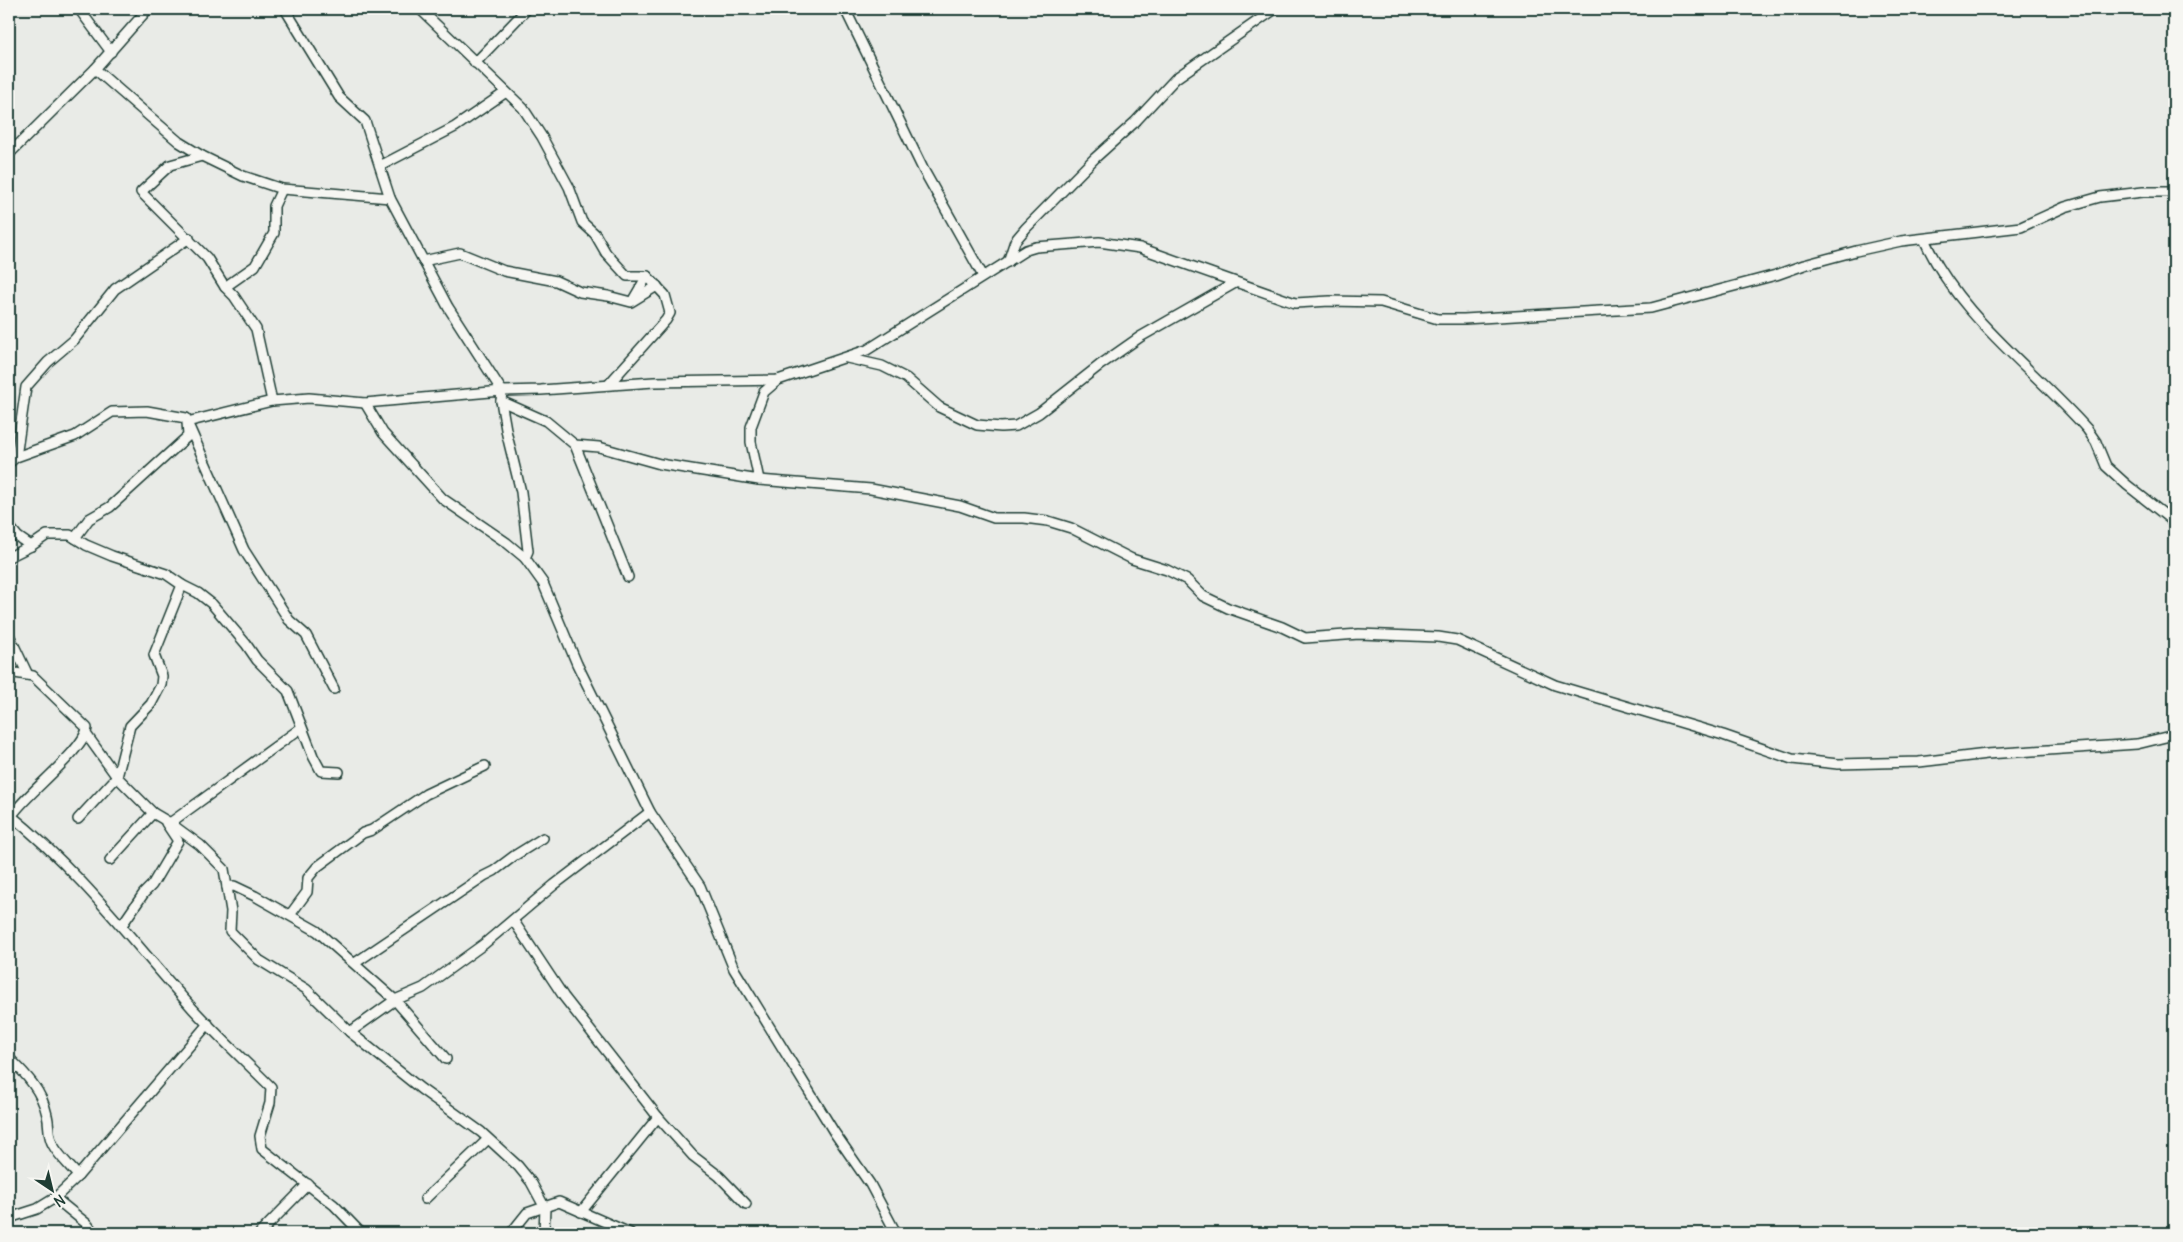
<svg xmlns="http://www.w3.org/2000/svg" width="2183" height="1242" viewBox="0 0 2183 1242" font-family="Delius,sans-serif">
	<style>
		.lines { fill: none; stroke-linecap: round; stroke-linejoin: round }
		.street-casing { stroke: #1f3d34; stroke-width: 12 }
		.street { stroke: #f6f6f2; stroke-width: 9 }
	</style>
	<rect width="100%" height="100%" fill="#e9ebe7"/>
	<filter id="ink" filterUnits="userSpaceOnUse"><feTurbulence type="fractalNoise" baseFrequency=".02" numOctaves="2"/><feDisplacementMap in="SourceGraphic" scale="10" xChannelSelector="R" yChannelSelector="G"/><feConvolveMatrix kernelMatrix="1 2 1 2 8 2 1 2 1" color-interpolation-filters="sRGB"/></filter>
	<g filter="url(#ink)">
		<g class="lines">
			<defs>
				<g id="street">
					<polyline points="79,9 111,52"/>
					<polyline points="285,9 339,97 365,121 390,198 448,307 502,391 501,401 546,421 575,445 599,447 660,464 759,480 871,489 960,506 994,518 1024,518 1048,521 1071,528 1132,559 1167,570 1187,580 1203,596 1228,608 1282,627 1305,638 1359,634 1438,637 1457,640 1555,685 1723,735 1792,759 1838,764 1919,762 1987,754 2137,744 2174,735"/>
					<polyline points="420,9 523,108 542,137 569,187 582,222 595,234 606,253 627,276 647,276 665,295 670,313 666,320 609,384"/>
					<polyline points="845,9 923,169 983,276"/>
					<polyline points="475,63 527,9"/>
					<polyline points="95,69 179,142 202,156 243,176 282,189 390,198"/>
					<polyline points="9,154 95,69 148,9"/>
					<polyline points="202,156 170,165 141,192 207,258 225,287"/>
					<polyline points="380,166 455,127 506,92"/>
					<path d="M1924,239C1958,316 2032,367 2087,429L2096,442L2106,466L2127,485L2174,522"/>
					<polyline points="423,261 460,253 504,271 556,281 580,292 608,296 631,302 657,286"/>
					<polyline points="1008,262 1015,241 1026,228 1095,158 1135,122 1176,78 1275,9"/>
					<polyline points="633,300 647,276"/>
					<polyline points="847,358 882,366 906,378 939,407 977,425 1001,427 1016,426 1039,413 1100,365 1140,337 1235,283"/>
					<polyline points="272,401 256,329 234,296 225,287 255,266 274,233 274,206 282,189"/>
					<polyline points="501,401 507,435 521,492 528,551 525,558"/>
					<polyline points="365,403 383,433 443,499 507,543 525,558 543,583 577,664 650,812 700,886 734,969 834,1132 870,1184 896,1233"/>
					<polyline points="575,445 628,577"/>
					<polyline points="16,457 26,387 48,362 74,340 115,289 189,238"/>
					<polyline points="9,463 16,457 75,436 112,412 147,411 186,418 187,422 272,401 309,398 365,403 502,391 541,390 654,382 778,380 867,350 1026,250 1036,247 1099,242 1140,248 1295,303 1330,301 1381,302 1438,319 1464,319 1651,308 1776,275 1804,265 1856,251 1901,241 2021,227 2065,207 2100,197 2143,192 2174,192"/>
					<polyline points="759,480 751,442 751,427 764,392 778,380"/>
					<polyline points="9,526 18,537 31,546"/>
					<polyline points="75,538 89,519 110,507 188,436 187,422 244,550 289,620 306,635 334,689"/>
					<polyline points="9,557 31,546 47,535 70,535 86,545 112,556 166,574 182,585 154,655 162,676 161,685 151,704 130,726 117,777 78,819"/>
					<polyline points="182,585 198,593 212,604 246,644 257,660 288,691 313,756 321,771 339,772"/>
					<polyline points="9,635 28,675"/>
					<path d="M9,672L33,676L87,728C84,750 27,793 13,814C9,819 11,828 9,833"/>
					<polyline points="86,734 117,777 153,813 170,823 200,845 224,869 231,911 230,931 259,960 306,989 350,1032 421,1089 481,1132 518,1166 531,1182 545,1208 544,1233"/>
					<path d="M9,814C79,870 133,942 193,1009C218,1036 245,1061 271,1087L270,1103L260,1136L262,1149L334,1205L361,1233"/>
					<polyline points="170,823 301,728"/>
					<polyline points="110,860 153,813"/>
					<polyline points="227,887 234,886 255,896 317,931 395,1000 446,1059"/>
					<polyline points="290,915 307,892 308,878 317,867 363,833 372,830 426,794 485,766"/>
					<polyline points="513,920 564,997 658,1117 693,1156 719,1176 746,1204"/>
					<polyline points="122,925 144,893 152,885 178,841 166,823"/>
					<polyline points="355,963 484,876 494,871 514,856 543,838"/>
					<polyline points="350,1032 395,1000 423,988 484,944 554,885 650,812"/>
					<path d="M9,1058C26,1074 42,1091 47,1115C50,1127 47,1134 53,1145C59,1156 70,1166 78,1176"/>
					<polyline points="55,1198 87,1224 94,1233"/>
					<polyline points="425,1199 487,1140"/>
					<polyline points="581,1212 658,1117"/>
					<polyline points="9,1218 37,1209 55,1198 78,1176 208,1024"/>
					<polyline points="260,1233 308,1184"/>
					<polyline points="511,1233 527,1213 559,1202 630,1233"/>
				</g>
			</defs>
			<use href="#street" class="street-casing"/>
			<use href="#street" class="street"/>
		</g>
	</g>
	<rect width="2183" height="1242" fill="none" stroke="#f6f6f2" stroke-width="30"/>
	<rect x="15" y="15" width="2153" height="1212" fill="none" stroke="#1f3d34" stroke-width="2" filter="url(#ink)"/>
	<g transform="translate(52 1190) rotate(145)" stroke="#f6f6f2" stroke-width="4" paint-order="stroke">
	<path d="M0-4L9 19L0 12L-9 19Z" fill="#1f3d34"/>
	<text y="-8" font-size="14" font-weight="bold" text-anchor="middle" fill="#1f3d34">N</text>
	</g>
</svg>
